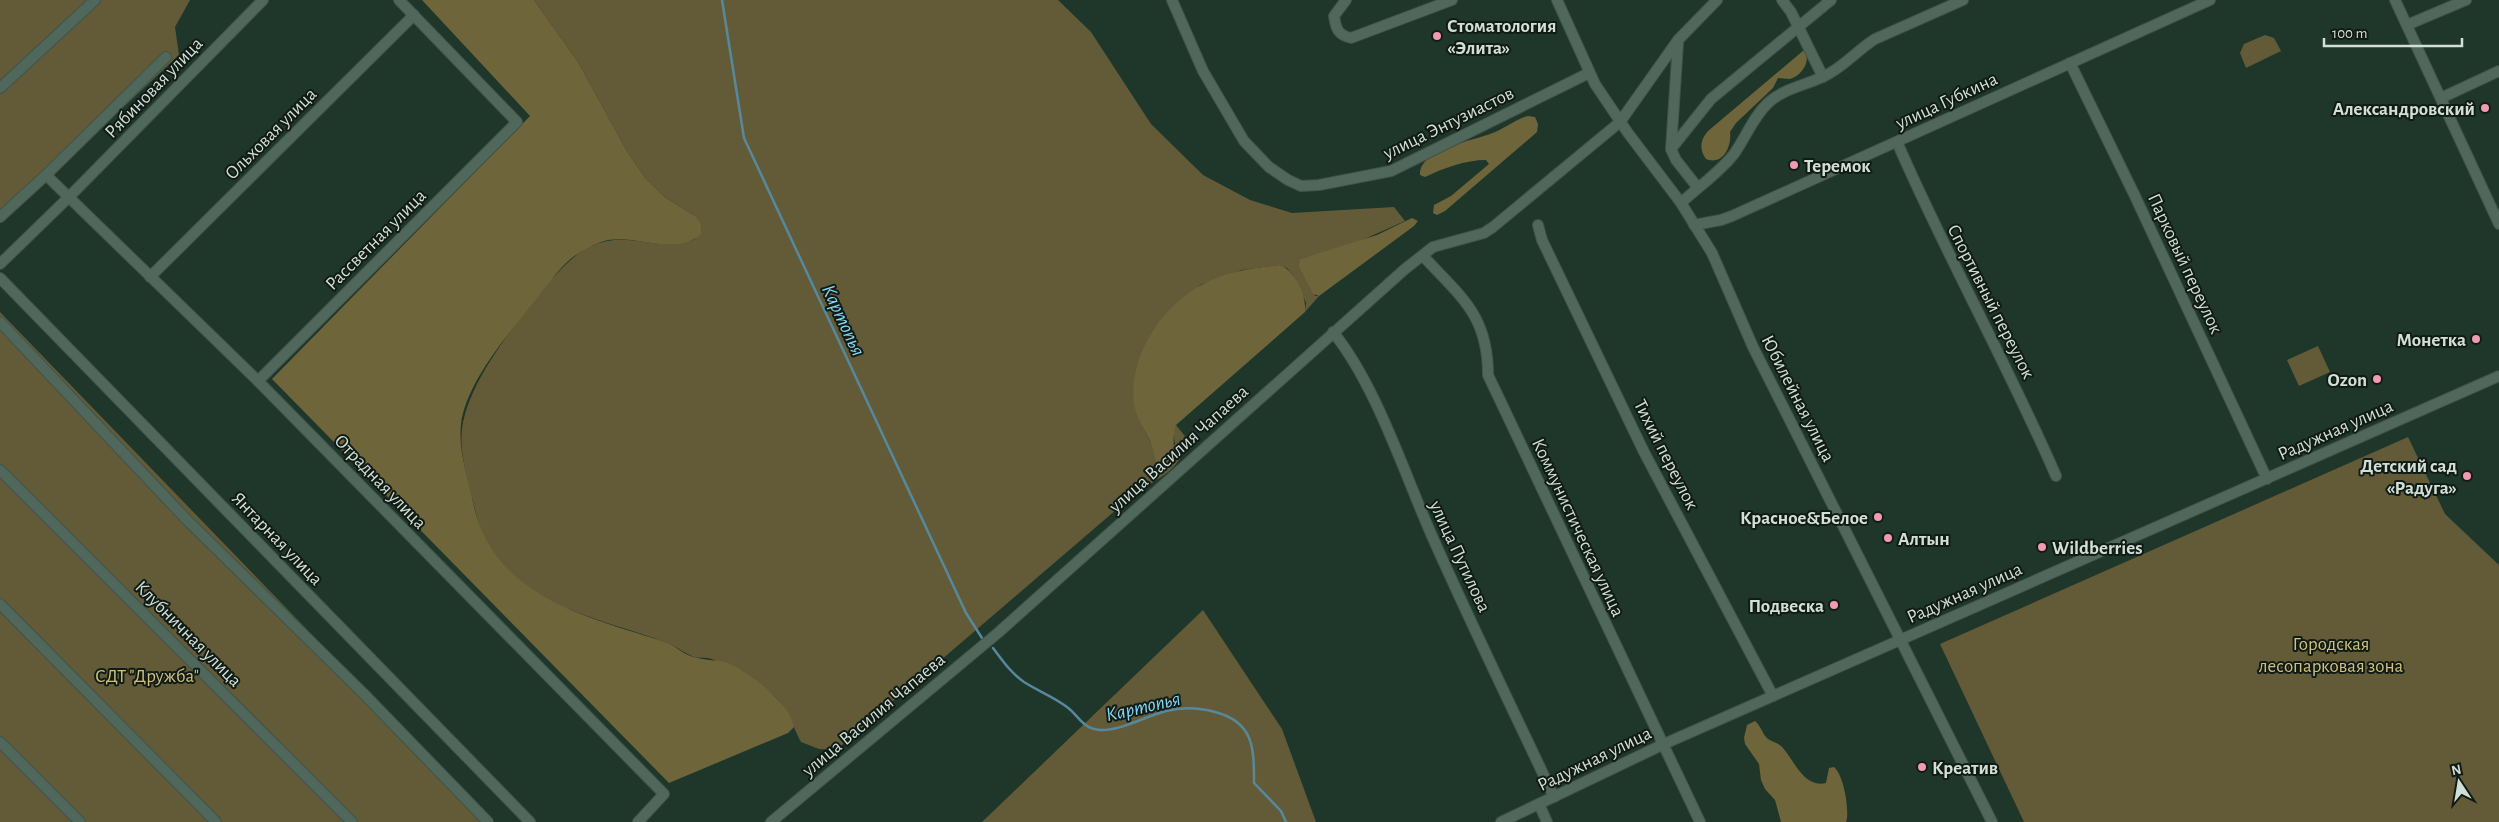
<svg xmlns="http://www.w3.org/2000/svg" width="2499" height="822" viewBox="0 0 2499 822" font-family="'Alegreya Sans',sans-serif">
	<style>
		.green { fill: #635b37 }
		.forest { fill: #6f653b }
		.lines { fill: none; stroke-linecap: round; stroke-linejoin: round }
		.stream { stroke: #57899c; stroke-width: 2.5 }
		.minor-casing { stroke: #40534a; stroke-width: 12 }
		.minor { stroke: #50685b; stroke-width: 10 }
		.poi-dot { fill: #f09ab4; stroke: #111b16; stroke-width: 2 }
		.labels { text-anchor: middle; stroke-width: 4; stroke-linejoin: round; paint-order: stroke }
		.poi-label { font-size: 19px; font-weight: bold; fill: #d1dfd7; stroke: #111b16; text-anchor: end }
		.street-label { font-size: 19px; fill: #d1dfd7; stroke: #111b16 }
		.park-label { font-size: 19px; fill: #d1c17b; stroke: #111b16 }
		.water-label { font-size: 20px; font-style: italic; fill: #86d8f7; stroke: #111b16 }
	</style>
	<rect width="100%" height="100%" fill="#1f362a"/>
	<g class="green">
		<polygon points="0,0 190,0 175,27 179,55 0,223"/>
		<path d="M534,0H1058L1091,32L1151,124L1203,175L1250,200L1292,213L1394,207L1405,221L1353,244L1300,259L1315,296H1319L1305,312L1306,303L1293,275L1287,268L1280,265L1242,270L1202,284L1186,295L1170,311L1141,422L1155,452L1158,468L1175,444L1173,433L1176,425L1188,440C1180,469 1162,477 1138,491L836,750L819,749L801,742C791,723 789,708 771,693C759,683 727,666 712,659C706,657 698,659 692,656C684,653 677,647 670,644C609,620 533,610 492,553C479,534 476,511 470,490C459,445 456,427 477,384C494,350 552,269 584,250C626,225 658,256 695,239V216L666,198L646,179L628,153L578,62Z"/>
		<polygon points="2265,35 2274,38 2281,51 2246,68 2240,53 2244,44"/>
		<polygon points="0,312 493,822 0,822"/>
		<polygon points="2318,346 2330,372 2299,386 2287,360"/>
		<polygon points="2408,437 2445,514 2499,565 2499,822 2024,822 1940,644"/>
		<polygon points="1203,610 1282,729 1316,822 982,822"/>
	</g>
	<g class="forest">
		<path d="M422,0H534L578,62L628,153L646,179L666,198L695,216L701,224V234C673,259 633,231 601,242C588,247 574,255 565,264C553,276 544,290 533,303C508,334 466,383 461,424C458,451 468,477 473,502C492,598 589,617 668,643C677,647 684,655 694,657C706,661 718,659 730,664C751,674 791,704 794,727L788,733L669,783L272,379L530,116Z"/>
		<path d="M1804,50C1812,60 1802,76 1790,79L1778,78L1773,88L1736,123L1730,132C1732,146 1723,166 1706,159C1699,149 1700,140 1708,131Z"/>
		<path d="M1528,116L1535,117L1538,124L1537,132L1445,211L1437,215L1433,213L1434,205L1451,196L1489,164L1486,160C1465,160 1444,168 1425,177L1420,175C1419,150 1471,141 1490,134C1503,130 1514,120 1528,116Z"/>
		<polygon points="1412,218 1418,221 1414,226 1319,296 1313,294 1299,266 1300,259 1377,235"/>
		<path d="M1280,265C1295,270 1307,297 1305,312L1176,425C1169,444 1182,462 1161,473C1155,464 1155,452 1150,441C1145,429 1135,416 1134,403C1128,357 1163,304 1203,284C1227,271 1254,268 1280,265Z"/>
		<path d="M1755,721C1760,725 1762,732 1766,737C1770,742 1778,742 1783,748C1795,762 1804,788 1826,783L1829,768L1834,767C1844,775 1850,812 1846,822H1781L1775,800L1765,789L1761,780L1759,764L1745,744L1744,738L1747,725Z"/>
	</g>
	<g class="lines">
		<g class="stream">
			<polyline points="722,0 744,138 966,613 982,638"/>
			<path d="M993,648C1003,661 1011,673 1024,682C1038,691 1054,697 1067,707C1079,716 1083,729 1100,730C1121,731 1146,716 1166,711C1182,707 1200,708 1215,712C1254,722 1254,748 1254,783L1281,811L1286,822"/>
		</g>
		<defs>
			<g id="minor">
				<polyline points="1172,0 1203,71 1244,141 1269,167 1288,180 1301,186 1319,185 1391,171 1589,73"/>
				<path d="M1346,0L1334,16C1336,29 1338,35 1351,38L1452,0"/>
				<polyline points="1557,0 1595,84 1628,133 1681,203 1712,253 1753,347 1992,822"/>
				<polyline points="1782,0 1791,12 1823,77"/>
				<polyline points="2395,0 2499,224"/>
				<polyline points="2407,25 2466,0"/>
				<polyline points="1678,43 1671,149 1676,160 1698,188"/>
				<polyline points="2070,63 2134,194 2267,479"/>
				<polyline points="0,88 95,0"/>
				<polyline points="2441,98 2499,71"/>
				<path d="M1897,142C1946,255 2007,363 2056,476"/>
				<polyline points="1671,149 1711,99 1831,0"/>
				<polyline points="46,175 258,381 664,794 638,822"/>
				<path d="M1681,203C1698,187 1720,172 1734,154C1746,137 1753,117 1768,103C1785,87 1810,85 1830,73C1846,64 1859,49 1875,39L1963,0"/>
				<polyline points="0,217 46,175 166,57"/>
				<polyline points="1538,225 1542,240 1644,452 1773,696"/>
				<polyline points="1694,225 1721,220 1732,216 2210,0"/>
				<path d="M1423,256C1461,297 1488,315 1488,375L1700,822"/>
				<polyline points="0,264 68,198 263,0"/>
				<polyline points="150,277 414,15"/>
				<polyline points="0,278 530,822"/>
				<polyline points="0,322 186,519 364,694 488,822"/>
				<path d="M1333,332C1376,385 1404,473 1432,536C1471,624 1513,710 1554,797"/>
				<polyline points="258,381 517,122 399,0"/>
				<polyline points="0,470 352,822"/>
				<polyline points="0,604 216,822"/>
				<polyline points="0,742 80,822"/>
				<polyline points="1539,804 1547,822"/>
				<polyline points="771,822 999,632 1405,269 1433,247 1484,233 1493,227 1620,122 1678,40 1717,0"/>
				<polyline points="1501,822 1664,744 2499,376"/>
			</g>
		</defs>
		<use href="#minor" class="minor-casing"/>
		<use href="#minor" class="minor"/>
	</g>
	<g class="poi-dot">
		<circle cx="1437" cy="36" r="5"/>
		<circle cx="2485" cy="108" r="5"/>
		<circle cx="1794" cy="165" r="5"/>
		<circle cx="2476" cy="339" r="5"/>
		<circle cx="2377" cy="379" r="5"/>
		<circle cx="2467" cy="476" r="5"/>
		<circle cx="1878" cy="517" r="5"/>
		<circle cx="1888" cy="538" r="5"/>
		<circle cx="2042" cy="547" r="5"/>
		<circle cx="1834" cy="605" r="5"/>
		<circle cx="1922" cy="767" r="5"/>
	</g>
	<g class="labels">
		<g class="poi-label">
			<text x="1447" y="32" text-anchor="start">Стоматология<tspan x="1447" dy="22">«Элита»</tspan></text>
			<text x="2475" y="115">Александровский</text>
			<text x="1804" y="172" text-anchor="start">Теремок</text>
			<text x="2466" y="346">Монетка</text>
			<text x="2367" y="386">Ozon</text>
			<text x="2457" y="472">Детский сад<tspan x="2457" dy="22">«Радуга»</tspan></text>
			<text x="1868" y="524">Красное&amp;Белое</text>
			<text x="1898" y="545" text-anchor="start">Алтын</text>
			<text x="2052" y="554" text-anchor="start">Wildberries</text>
			<text x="1824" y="612">Подвеска</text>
			<text x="1932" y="774" text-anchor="start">Креатив</text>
		</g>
		<g class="street-label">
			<text transform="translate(153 87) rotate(-46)" y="7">Рябиновая улица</text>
			<text transform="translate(1946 100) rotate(-25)" y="7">улица Губкина</text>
			<text transform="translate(1448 122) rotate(-26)" y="7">улица Энтузиастов</text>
			<text transform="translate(270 133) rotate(-45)" y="7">Ольховая улица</text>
			<text transform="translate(375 239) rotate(-45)" y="7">Рассветная улица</text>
			<text transform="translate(2186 263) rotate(65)" y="7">Парковый переулок</text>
			<text transform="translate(1992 301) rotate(63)" y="7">Спортивный переулок</text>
			<text transform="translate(1799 398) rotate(63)" y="7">Юбилейная улица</text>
			<text transform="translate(2335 429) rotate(-24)" y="7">Радужная улица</text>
			<text transform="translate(1178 448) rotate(-42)" y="7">улица Василия Чапаева</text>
			<text transform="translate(1667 454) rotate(63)" y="7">Тихий переулок</text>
			<text transform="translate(381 481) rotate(46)" y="7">Отрадная улица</text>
			<text transform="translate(1579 527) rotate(65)" y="7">Коммунистическая улица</text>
			<text transform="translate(278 538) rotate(46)" y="7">Янтарная улица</text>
			<text transform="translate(1461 556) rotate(65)" y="7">улица Путилова</text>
			<text transform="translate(1964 592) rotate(-24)" y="7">Радужная улица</text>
			<text transform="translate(189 633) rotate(45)" y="7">Клубничная улица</text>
			<text transform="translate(873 714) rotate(-40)" y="7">улица Василия Чапаева</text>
			<text transform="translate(1594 758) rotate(-26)" y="7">Радужная улица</text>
		</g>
		<g class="park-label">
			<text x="2331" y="650">Городская<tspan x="2331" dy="22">лесопарковая зона</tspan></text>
			<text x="147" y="682">СДТ "Дружба"</text>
		</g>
		<g class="water-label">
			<text transform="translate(844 320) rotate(65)" y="7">Картопья</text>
			<text transform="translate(1143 706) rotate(-13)" y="7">Картопья</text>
		</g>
	</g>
	<g transform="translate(2459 782) rotate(348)" stroke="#111b16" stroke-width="4" paint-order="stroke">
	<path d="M0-4L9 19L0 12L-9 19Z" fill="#d1dfd7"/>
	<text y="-8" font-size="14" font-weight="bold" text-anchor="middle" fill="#d1dfd7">N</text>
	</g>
	<path d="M2324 38v8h138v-8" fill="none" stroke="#d1dfd7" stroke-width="2.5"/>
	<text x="2332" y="38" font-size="15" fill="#d1dfd7" stroke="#111b16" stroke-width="4" paint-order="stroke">100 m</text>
</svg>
